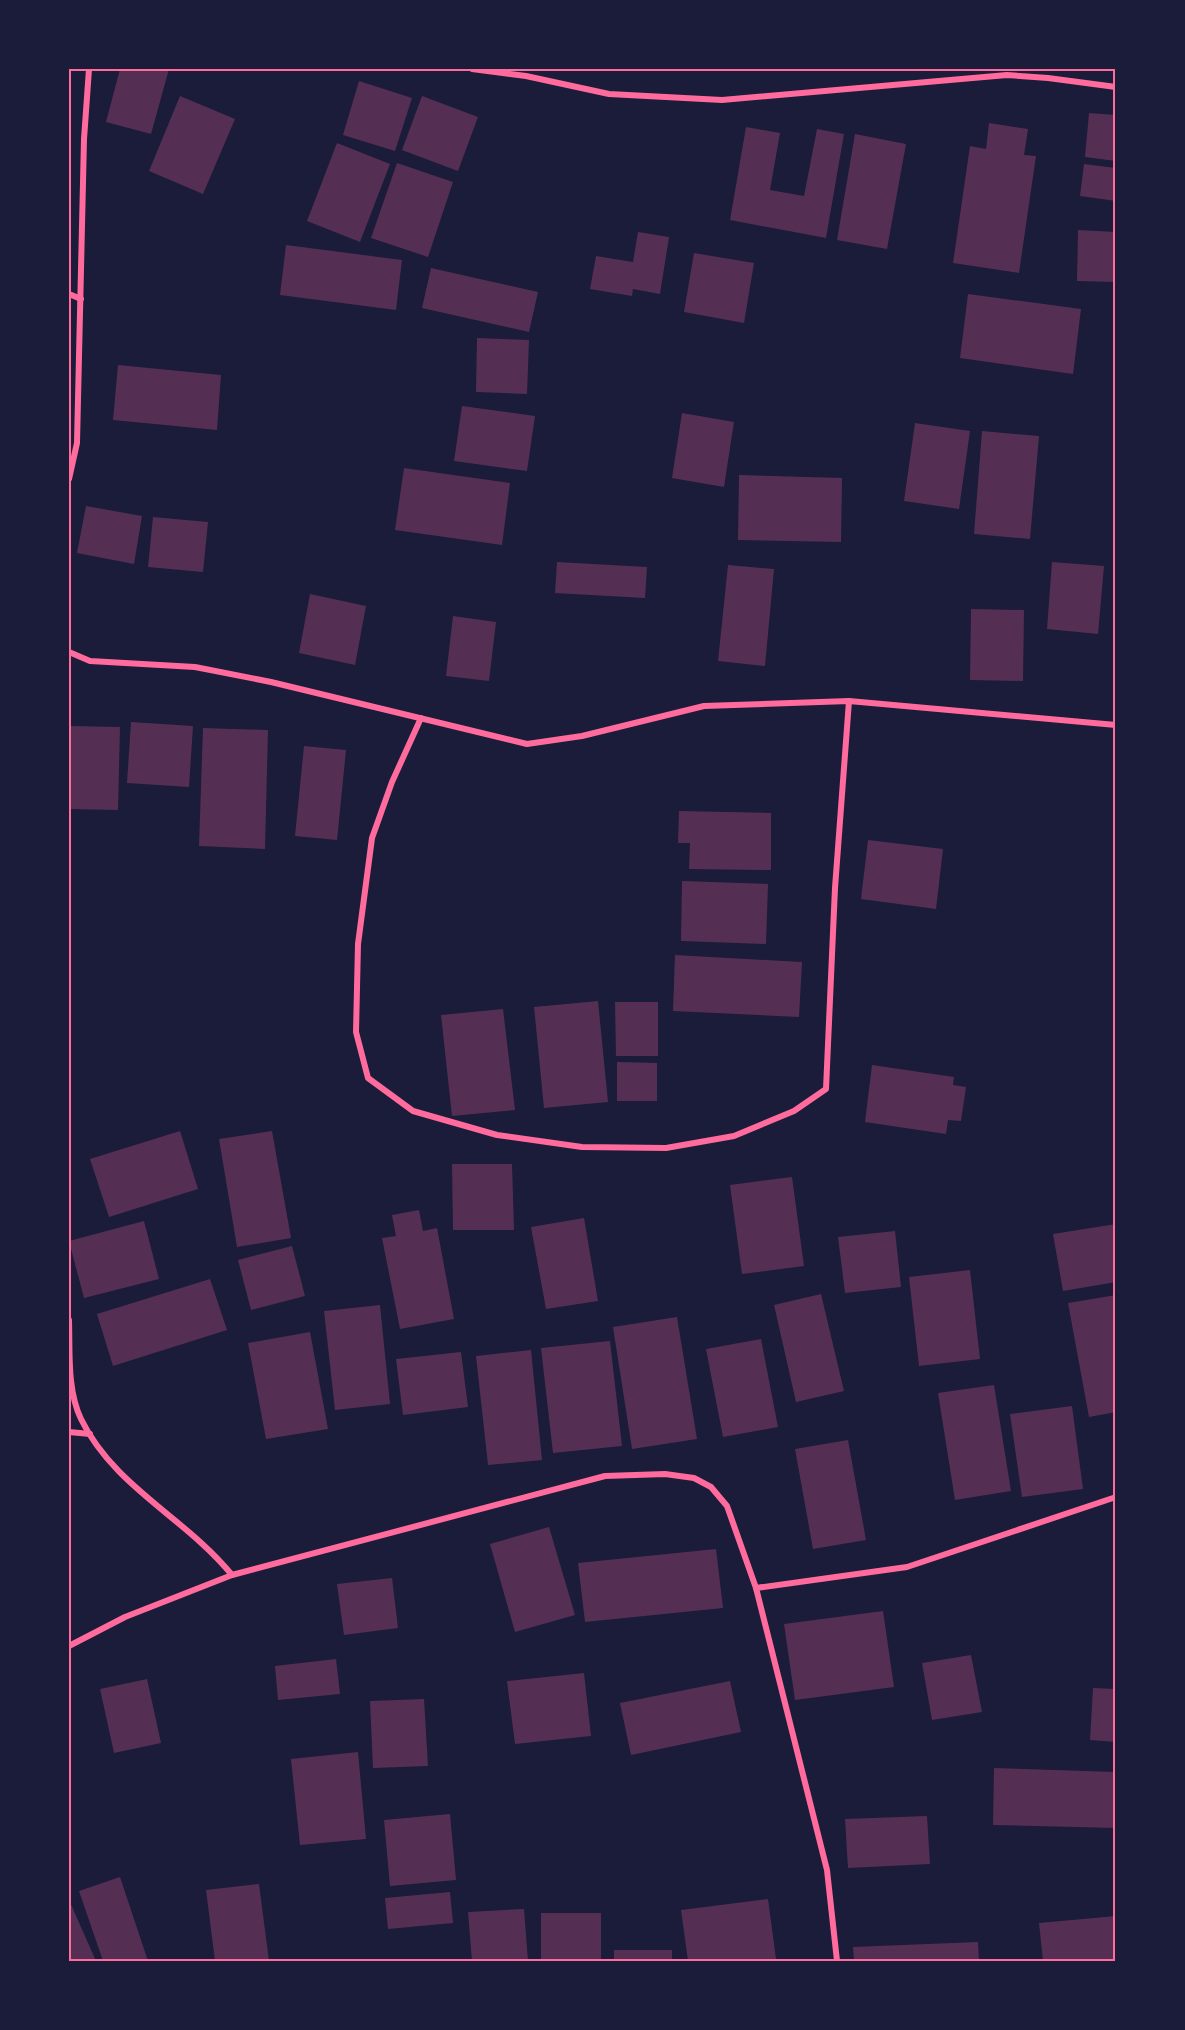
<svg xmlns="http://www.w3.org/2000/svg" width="1185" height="2030" viewBox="0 0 1185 2030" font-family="Montserrat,sans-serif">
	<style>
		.building { fill: #542f53 }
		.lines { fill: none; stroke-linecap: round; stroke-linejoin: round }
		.minor { stroke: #ff6b9d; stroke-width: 6 }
		.neatline { fill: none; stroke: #ff6b9d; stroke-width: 2 }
	</style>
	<rect width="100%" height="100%" fill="#1b1b3a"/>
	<g class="building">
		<polygon points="120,69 169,69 151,134 106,122"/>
		<polygon points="359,81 412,98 395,151 343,135"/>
		<polygon points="180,96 235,119 203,194 149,171"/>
		<polygon points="422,96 478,117 458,171 402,150"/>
		<polygon points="1089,113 1116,115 1116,161 1085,157"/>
		<polygon points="989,123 1028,129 1024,155 1036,156 1019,273 953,263 970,146 986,149"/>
		<polygon points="746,127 780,133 770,190 804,196 817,129 844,134 826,238 730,220"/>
		<polygon points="855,134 906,144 887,249 837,240"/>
		<polygon points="337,143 390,164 360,242 307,221"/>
		<polygon points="397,163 453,182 428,257 371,238"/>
		<polygon points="1084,164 1116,168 1116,201 1080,196"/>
		<polygon points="1078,230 1116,232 1116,282 1077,281"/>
		<polygon points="638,232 669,237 660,294 633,289 632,296 590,289 596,256 633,262"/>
		<polygon points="286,245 402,260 396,310 280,295"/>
		<polygon points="694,253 754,263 744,323 684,312"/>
		<polygon points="431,268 538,292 529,332 422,308"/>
		<polygon points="968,294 1081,309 1073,374 960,358"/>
		<polygon points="477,338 529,340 527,394 476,392"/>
		<polygon points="118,365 221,375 217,430 113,420"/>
		<polygon points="462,406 535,416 527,471 454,461"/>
		<polygon points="682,413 734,422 724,487 672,478"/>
		<polygon points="915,423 970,431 959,509 904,501"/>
		<polygon points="982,431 1039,436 1030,539 974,534"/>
		<polygon points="404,468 510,483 502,545 395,530"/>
		<polygon points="739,475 842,478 841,542 738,540"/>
		<polygon points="86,506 142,516 134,564 77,553"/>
		<polygon points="153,517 208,522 203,572 148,567"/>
		<polygon points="557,562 647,567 645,598 555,593"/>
		<polygon points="1052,562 1104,566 1098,634 1047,629"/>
		<polygon points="728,565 774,569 765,666 718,661"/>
		<polygon points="310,594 366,606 355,665 299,653"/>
		<polygon points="971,609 1024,610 1023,681 970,680"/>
		<polygon points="453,616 496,622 489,681 446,676"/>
		<polygon points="131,722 193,726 189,787 127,783"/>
		<polygon points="69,726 120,727 118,810 69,809"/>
		<polygon points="203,728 268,730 265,849 199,846"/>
		<polygon points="304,746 346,750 337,840 295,836"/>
		<polygon points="679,811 771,813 771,870 689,869 690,843 678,843"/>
		<polygon points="868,840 943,849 936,909 861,899"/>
		<polygon points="682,881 768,884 766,944 681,941"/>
		<polygon points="675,955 802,962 799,1017 673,1011"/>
		<polygon points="598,1001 608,1102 544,1108 534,1007"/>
		<polygon points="615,1002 658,1002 658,1056 616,1056"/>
		<polygon points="503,1009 515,1110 452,1116 441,1015"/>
		<polygon points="617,1062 657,1063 657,1101 617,1101"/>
		<polygon points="872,1065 954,1077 953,1085 966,1087 961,1121 948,1120 946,1134 865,1122"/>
		<polygon points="180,1131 198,1189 109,1217 90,1159"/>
		<polygon points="272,1131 291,1238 237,1247 219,1139"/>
		<polygon points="452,1164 512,1164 514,1230 453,1230"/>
		<polygon points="792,1177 804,1266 742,1274 730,1185"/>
		<polygon points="419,1210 423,1231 437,1228 454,1319 400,1329 382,1238 396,1236 392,1215"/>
		<polygon points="584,1218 598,1301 546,1309 531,1227"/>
		<polygon points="144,1221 159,1279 84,1298 69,1241"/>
		<polygon points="1116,1224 1116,1282 1063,1291 1053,1234"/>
		<polygon points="895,1231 901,1287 845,1293 838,1237"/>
		<polygon points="292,1246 305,1296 251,1310 238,1260"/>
		<polygon points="970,1270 980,1359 919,1366 909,1277"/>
		<polygon points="210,1279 227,1330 113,1366 97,1314"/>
		<polygon points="821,1294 844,1391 796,1402 774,1305"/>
		<polygon points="1116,1295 1116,1412 1089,1417 1068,1303"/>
		<polygon points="380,1305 390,1404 335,1410 324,1311"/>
		<polygon points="677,1317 697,1439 632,1449 613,1327"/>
		<polygon points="310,1332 328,1429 266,1439 248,1343"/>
		<polygon points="761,1339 778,1427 723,1437 706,1349"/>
		<polygon points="610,1341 622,1446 553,1453 541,1348"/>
		<polygon points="531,1350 542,1460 488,1465 476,1356"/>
		<polygon points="461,1352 468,1407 403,1415 396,1359"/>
		<polygon points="994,1385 1011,1491 955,1500 938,1393"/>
		<polygon points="1072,1406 1083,1489 1022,1497 1010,1414"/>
		<polygon points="848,1440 866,1540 813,1549 795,1449"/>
		<polygon points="549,1527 575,1615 515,1632 490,1544"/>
		<polygon points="716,1549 723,1608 585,1622 578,1563"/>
		<polygon points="392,1578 398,1628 344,1635 337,1584"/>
		<polygon points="883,1611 894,1687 795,1700 784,1624"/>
		<polygon points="971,1655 982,1712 932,1720 922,1663"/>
		<polygon points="336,1659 340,1694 278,1700 275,1666"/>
		<polygon points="584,1673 591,1736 515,1744 507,1681"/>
		<polygon points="147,1679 161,1743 114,1753 100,1689"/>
		<polygon points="730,1681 741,1732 631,1755 620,1703"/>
		<polygon points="1093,1688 1116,1689 1116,1742 1090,1740"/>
		<polygon points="424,1699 428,1766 373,1768 370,1701"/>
		<polygon points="358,1752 366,1839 300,1845 291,1759"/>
		<polygon points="994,1768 1116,1772 1116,1828 993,1825"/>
		<polygon points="450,1814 456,1880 390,1886 384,1820"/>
		<polygon points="927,1816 930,1864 848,1868 845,1819"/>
		<polygon points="120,1877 148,1961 103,1961 79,1891"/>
		<polygon points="259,1884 269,1961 215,1961 206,1890"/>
		<polygon points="450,1892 453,1923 388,1929 385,1898"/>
		<polygon points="768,1899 776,1959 688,1961 681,1910"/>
		<polygon points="69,1900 96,1961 69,1961"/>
		<polygon points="524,1909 528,1961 472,1961 468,1912"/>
		<rect x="541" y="1913" width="60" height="48"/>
		<polygon points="1116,1916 1116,1961 1043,1961 1039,1923"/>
		<polygon points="978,1942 979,1961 854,1961 853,1947"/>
		<rect x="614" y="1950" width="58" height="11"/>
	</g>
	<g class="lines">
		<g class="minor">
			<polyline points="472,69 526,76 609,94 722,100 1007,75 1048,78 1116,87"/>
			<polyline points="69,294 81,299"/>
			<polyline points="69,479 77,443 84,139 89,69"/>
			<polyline points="69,652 90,661 195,667 271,682 527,744 582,736 704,706 849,701 1116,725"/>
			<polyline points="421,718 392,782 372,838 358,944 356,1032 368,1078 413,1111 497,1135 582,1147 666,1148 734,1136 794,1111 826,1089 835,888 849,701"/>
			<path d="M69,1320C70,1352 67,1390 81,1419C114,1487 186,1518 232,1575L605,1476L665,1474L694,1478L711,1487L727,1506L756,1588L827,1870L837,1961"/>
			<polyline points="69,1432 90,1434"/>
			<polyline points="756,1588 907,1567 1116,1497"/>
			<polyline points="69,1646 125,1617 232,1575"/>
		</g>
	</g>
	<rect width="1185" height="2030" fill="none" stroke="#1b1b3a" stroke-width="141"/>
	<rect x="70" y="70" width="1044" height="1890" class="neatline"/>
</svg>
